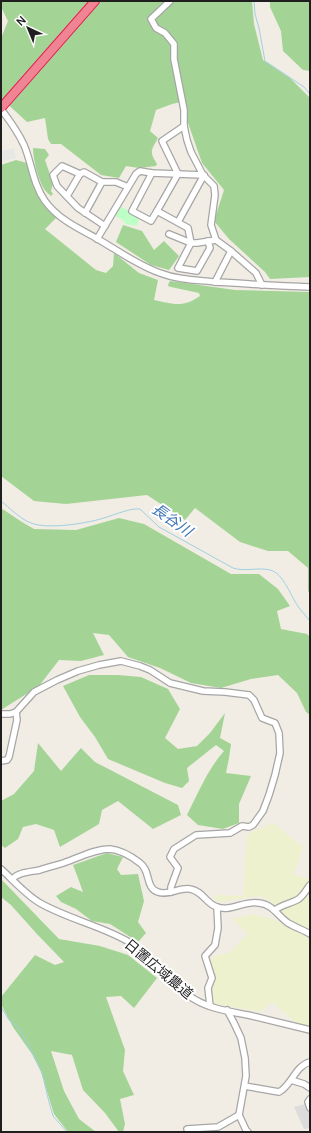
<svg xmlns="http://www.w3.org/2000/svg" width="311" height="1133" viewBox="0 0 311 1133" font-family="Manrope,'Noto Sans JP',sans-serif">
	<style>
		.residential { fill: #dddcdc }
		.farmland { fill: #edf1cd }
		.forest { fill: #a4d495 }
		.park { fill: #bdffc5 }
		.parking { fill: #e7e7e7 }
		.lines { fill: none; stroke-linecap: round; stroke-linejoin: round }
		.stream { stroke: #a0d0e2; stroke-width: 1 }
		.minor-casing { stroke: #a6a6a6; stroke-width: 8 }
		.highway-casing { stroke: #ec1454; stroke-width: 10 }
		.minor { stroke: #fff; stroke-width: 5.5 }
		.highway { stroke: #ef8493; stroke-width: 8 }
		.labels { text-anchor: middle; stroke-width: 4; stroke-linejoin: round; paint-order: stroke }
		.street-label { font-size: 14px; fill: #1f1f1f; stroke: #fff }
		.water-label { font-size: 15px; font-style: italic; fill: #4177b8; stroke: #fff }
	</style>
	<rect width="100%" height="100%" fill="#f1ede4"/>
	<polygon class="residential" points="310,1097 310,1128 304,1129 294,1107 305,1104"/>
	<g class="farmland">
		<polygon points="273,823 303,847 293,875 310,879 310,930 301,926 283,915 270,901 260,896 216,902 214,895 243,896 247,834"/>
		<polygon points="253,914 272,919 310,937 310,1026 297,1024 272,1002 260,1012 214,1004 211,988 214,967 210,962 214,956 229,953 248,934 232,919"/>
	</g>
	<g class="forest">
		<path d="M1,1H252L254,24L263,60L290,78L310,98V277L270,279L265,272L229,239L214,221L224,190L202,163L187,120L185,101L172,104L156,110L150,131L158,138C151,151 149,151 157,164L156,166L139,168L126,166L119,178L101,175L61,144H51L48,139L45,118L27,122L1,98V38L8,21L1,7Z"/>
		<polygon points="270,1 310,1 310,71 303,70 283,51 281,31 270,7"/>
		<path d="M33,148L45,149L49,155L45,160L53,183L51,191L53,194L51,196C49,194 46,192 44,189C38,179 33,159 33,148Z"/>
		<path d="M16,160L27,163C34,187 39,200 56,218L45,229L96,270L106,273L113,266L114,253L139,273L158,280L154,300C174,304 183,308 200,296L199,293L171,287L168,286L169,282L171,281L235,290L310,292V594L308,591V568L288,551H268L240,542L195,508L185,520L147,495L66,504L34,501L1,476V165Z"/>
		<polygon points="123,225 142,231 154,250 164,241 179,256 169,270 151,265 116,242"/>
		<polygon points="1,508 22,522 34,529 76,530 119,518 144,524 231,574 259,574 278,589 290,606 277,611 281,629 307,634 310,637 310,715 306,712 297,693 278,675 251,679 221,688 191,683 160,668 128,657 109,635 93,633 104,655 81,661 59,660 39,686 1,710"/>
		<path d="M89,675H118L141,677L168,689L180,709L165,738L178,749L197,746L210,733L225,713L220,738L231,744L229,758L226,773L251,776L239,804V823L223,829L198,825L187,815C198,793 208,769 224,751L216,745L187,768L189,781L182,788L165,783L108,759L95,737L80,717L63,686Z"/>
		<polygon points="38,743 61,771 81,748 95,762 178,805 181,815 153,829 118,801 102,810 99,824 60,847 54,830 36,824 23,827 18,839 5,848 1,845 1,801 14,794 34,771"/>
		<polygon points="107,853 123,857 117,869 121,875 138,874 144,901 138,922 146,933 138,942 110,924 92,921 76,909 61,902 56,896 71,887 83,892 78,878 73,865"/>
		<polygon points="1,879 59,939 100,946 128,955 157,978 134,1008 121,996 106,997 125,1050 123,1071 134,1095 120,1099 125,1124 123,1132 119,1132 105,1113 83,1090 72,1055 51,1051 64,1091 79,1119 96,1132 68,1132 54,1114 41,1072 32,1054 13,1027 1,1004 1,997 35,955 55,965 64,962 36,933 11,905 1,897"/>
	</g>
	<polygon class="park" points="120,206 140,217 137,226 125,224 125,222 114,215"/>
	<polygon class="parking" points="14,148 16,158 1,161 1,151"/>
	<g class="lines">
		<g class="stream">
			<polyline points="254,1 255,14 259,28 265,61 304,87 310,94"/>
			<path d="M1,501C10,508 20,519 31,523C48,530 90,523 107,517C117,514 130,508 140,509L159,527L233,568C245,572 258,567 270,570C284,573 291,598 300,609C303,613 307,617 310,621"/>
			<polyline points="1,1007 9,1020 19,1028 28,1044 42,1072 48,1098 53,1116 67,1132"/>
		</g>
		<defs>
			<g id="minor">
				<polyline points="170,1 151,19 156,28 165,33 174,44 174,59 184,110 184,126 187,140 191,152 203,175 214,186 215,195 211,225 216,240 231,251 256,273 262,285"/>
				<path d="M1,109C10,121 18,132 24,145C32,164 33,184 45,201C58,219 78,228 96,238C117,250 137,265 160,273C178,280 197,280 216,282C248,284 279,286 310,287"/>
				<polyline points="152,173 132,211 151,221 157,211 188,228 191,243 197,243 216,240"/>
				<polyline points="67,196 80,174"/>
				<polyline points="157,211 178,174 162,141 184,126"/>
				<polyline points="85,213 102,182"/>
				<polyline points="178,222 204,175"/>
				<polyline points="105,226 78,208 57,186 53,175 62,166 80,174 84,172 102,182 116,182 128,187"/>
				<polyline points="169,234 191,243 178,268 197,271 210,248 208,241"/>
				<polyline points="97,239 136,174 140,171 152,173 203,175"/>
				<polyline points="215,282 231,251"/>
				<polyline points="1,714 10,714 16,712"/>
				<polyline points="1,761 7,760 9,757 17,720 16,712 34,692 57,680 78,671 99,665 121,661 140,666 150,670 170,683 203,691 225,692 249,695 254,700 262,718 275,723 279,733 280,753 275,775 269,795 263,811 253,825 249,827 242,826 230,833 196,835 174,849 170,857 178,868 171,887 171,892"/>
				<path d="M1,869C13,880 26,895 40,903C68,919 102,926 129,942C151,956 166,980 188,995C205,1008 227,1011 248,1015C268,1020 289,1025 310,1030"/>
				<path d="M12,879C19,872 30,872 40,870C49,867 58,865 66,862C80,857 95,849 110,849C120,850 131,856 140,863C151,871 145,888 158,892C168,896 180,887 190,889C203,891 206,904 217,907C231,912 245,900 259,903C272,904 278,916 288,923C295,927 303,930 310,934"/>
				<path d="M275,910C281,905 289,904 297,900C303,897 306,890 310,885"/>
				<polyline points="210,1006 208,988 212,978 205,956 215,945 218,928 217,907"/>
				<polyline points="227,1010 234,1023 241,1038 245,1058 246,1076 239,1115 246,1130 248,1132"/>
				<polyline points="291,1080 304,1084 310,1088"/>
				<path d="M245,1086L279,1092C292,1085 295,1066 310,1062"/>
				<polyline points="310,1099 308,1102 310,1108"/>
				<polyline points="188,1132 187,1129 218,1127 239,1115"/>
			</g>
			<polyline id="highway" points="1,108 95,1"/>
		</defs>
		<use href="#minor" class="minor-casing"/>
		<use href="#highway" class="highway-casing"/>
		<use href="#minor" class="minor"/>
		<use href="#highway" class="highway"/>
	</g>
	<g class="labels">
		<g class="street-label">
			<text transform="translate(159 969) rotate(40)" y="5">日置広域農道</text>
		</g>
		<g class="water-label">
			<text transform="translate(172 520) rotate(35)" y="5">長谷川</text>
		</g>
	</g>
	<rect width="311" height="1133" fill="none" stroke="#1f1f1f" stroke-width="4"/>
	<g transform="translate(28 28) rotate(316)" stroke="#ffffff" stroke-width="3" paint-order="stroke">
	<path d="M0-3L7 15L0 10L-7 15Z" fill="#1f1f1f"/>
	<text y="-6" font-size="11" font-weight="bold" text-anchor="middle" fill="#1f1f1f">N</text>
	</g>
</svg>
